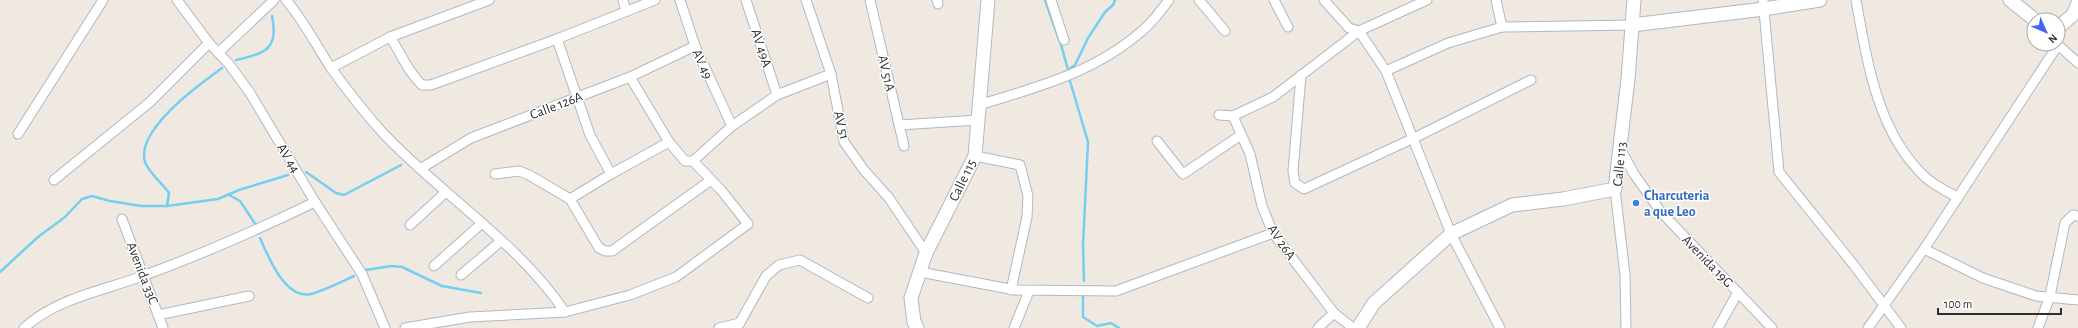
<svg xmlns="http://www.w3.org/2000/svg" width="2078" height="328" viewBox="0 0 2078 328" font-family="'Alegreya Sans',sans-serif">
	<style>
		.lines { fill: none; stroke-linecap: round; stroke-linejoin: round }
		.stream { stroke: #75cff0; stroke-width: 2.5 }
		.street-casing { stroke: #b4b7c1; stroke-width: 11 }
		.secondary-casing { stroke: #b4b7c1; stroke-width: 15 }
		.street { stroke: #fff; stroke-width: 9 }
		.secondary { stroke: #fff; stroke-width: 13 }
		.shop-dot { fill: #3f7fe0; stroke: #fff; stroke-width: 1.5 }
		.labels { text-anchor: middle; stroke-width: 3; stroke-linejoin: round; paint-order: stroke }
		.street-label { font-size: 14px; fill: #2e2e2e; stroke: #fff }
		.shop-label { font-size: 14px; font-weight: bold; fill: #366cbe; stroke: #fff; text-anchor: start }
	</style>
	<rect width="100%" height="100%" fill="#efe9e1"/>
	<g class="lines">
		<g class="stream">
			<polyline points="1045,0 1062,48 1068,70 1075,65 1088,38 1105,12 1113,5 1115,0"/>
			<path d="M236,60C266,53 279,49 272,16"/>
			<polyline points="1070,81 1088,142 1083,245 1084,281"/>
			<polyline points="306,172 336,193 344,195 401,165"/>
			<polyline points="229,195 240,201 256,225"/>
			<path d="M167,206L169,193C162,183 149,173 145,162C135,130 200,84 222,68"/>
			<path d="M260,238C268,256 285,300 311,294C326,290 341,282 354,276"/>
			<polyline points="366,270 391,266 402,267 442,286 481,293"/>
			<polyline points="0,272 38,237 65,217 82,199 92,196 110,201 141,206 167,206 218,199 239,190 288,175"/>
			<polyline points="1083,295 1083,317 1097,326 1111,323 1119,328"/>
		</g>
		<defs>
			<g id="street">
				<polyline points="177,0 209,43 229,64 250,93 315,202 362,274 385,328"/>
				<path d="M286,0C304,21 316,45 331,68C347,90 364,112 382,132C440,194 517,241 565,312"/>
				<polyline points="623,0 626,11"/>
				<polyline points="680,0 695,46 732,126"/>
				<polyline points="746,0 777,95"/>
				<polyline points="806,0 831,74 844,142 864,170 889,198 926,253"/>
				<polyline points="870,0 904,146"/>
				<polyline points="937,0 938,4"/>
				<polyline points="1051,0 1064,40"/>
				<polyline points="1199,0 1225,31"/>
				<polyline points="1274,0 1288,27"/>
				<polyline points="1324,0 1349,28 1359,31 1386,71 1451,234 1500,328"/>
				<polyline points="1496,0 1502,27"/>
				<polyline points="1763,0 1779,172 1853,264 1901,328"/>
				<path d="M1856,0C1867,61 1877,131 1924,176C1933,185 1947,191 1958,198"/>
				<polyline points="2071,15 2077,0"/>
				<path d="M390,37C401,53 407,71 422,85H431L557,39L655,0"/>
				<polyline points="557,39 590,135 611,174"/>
				<polyline points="2057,44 2078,63"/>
				<polyline points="218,53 274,0"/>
				<polyline points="331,68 390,37 489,0"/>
				<polyline points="1386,71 1448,43 1502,27 1632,25"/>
				<polyline points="1301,75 1293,171 1295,183 1304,189 1414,138 1531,80"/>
				<path d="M979,105C1038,87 1096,72 1143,30C1153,22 1161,10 1169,0"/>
				<polyline points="1219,115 1233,116 1273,97 1359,31 1427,0"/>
				<polyline points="1233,116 1250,154 1262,206 1273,233 1334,313 1353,328"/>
				<polyline points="899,125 978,120"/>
				<polyline points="18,134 103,0"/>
				<polyline points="1157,141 1183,174 1241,135"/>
				<polyline points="1621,150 1634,174 1661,212 1772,328"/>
				<polyline points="975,156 1020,165 1028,196 1027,217 1011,290"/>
				<polyline points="693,161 732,126 777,95 831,74"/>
				<polyline points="420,169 471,138 630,77 695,46"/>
				<polyline points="495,174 519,171 529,175 570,199 599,248 605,251 612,251 711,180"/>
				<polyline points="54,180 150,102 209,43"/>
				<polyline points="1615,189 1625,275 1626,328"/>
				<polyline points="570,199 611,174 669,142"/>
				<polyline points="122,219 163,328"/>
				<polyline points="410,225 446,192"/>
				<polyline points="1924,249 1983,278 2036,296 2078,300"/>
				<polyline points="434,266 482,223"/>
				<polyline points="920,272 1015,290 1116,291 1273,233"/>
				<polyline points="461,275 501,241"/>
				<polyline points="158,315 249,296"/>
				<path d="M24,328C58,297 104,291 145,275C203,254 259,229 315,202"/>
				<polyline points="405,328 470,317 565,312 630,295 676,277 748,224 721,190 693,161 685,161 669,142 630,77"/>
				<polyline points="719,328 740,323"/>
				<polyline points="737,328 766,276 779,265 800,260 868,298"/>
				<polyline points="1014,328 1029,291"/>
				<polyline points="1318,328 1334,313"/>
				<polyline points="1718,328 1738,292"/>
				<polyline points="1868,328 1924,249 2058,45"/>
				<polyline points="2038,328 2050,296 2065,223 2073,215 2078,216"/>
			</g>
			<g id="secondary">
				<polyline points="2010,0 2035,20"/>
				<polyline points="1632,25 1764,9 1820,0"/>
				<polyline points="2058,28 2078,10"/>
				<polyline points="917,328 914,322 911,298 926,253 975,156 988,0"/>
				<polyline points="1358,328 1374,303 1451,234 1512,205 1563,199 1615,189 1628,79 1634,0"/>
			</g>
		</defs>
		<use href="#street" class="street-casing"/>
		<use href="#secondary" class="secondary-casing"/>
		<use href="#street" class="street"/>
		<use href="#secondary" class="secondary"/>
	</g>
	<circle class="shop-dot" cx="1636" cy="203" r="4"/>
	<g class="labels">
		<g class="street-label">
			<text transform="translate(762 48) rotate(72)" y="5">AV 49A</text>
			<text transform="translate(703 64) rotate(66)" y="5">AV 49</text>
			<text transform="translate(887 73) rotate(77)" y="5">AV 51A</text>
			<text transform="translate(556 105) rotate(-21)" y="5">Calle 126A</text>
			<text transform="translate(842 125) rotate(76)" y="5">AV 51</text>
			<text transform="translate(289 158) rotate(59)" y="5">AV 44</text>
			<text transform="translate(1619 164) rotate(-84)" y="5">Calle 113</text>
			<text transform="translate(962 180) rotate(-64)" y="5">Calle 115</text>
			<text transform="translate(1282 242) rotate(56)" y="5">AV 26A</text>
			<text transform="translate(1708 261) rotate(46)" y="5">Avenida 19G</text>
			<text transform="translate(143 273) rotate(69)" y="5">Avenida 33C</text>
		</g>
		<g class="shop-label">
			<text x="1644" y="200">Charcuteria<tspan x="1644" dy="16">a que Leo</tspan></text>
		</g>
	</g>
	<g transform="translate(2046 32) rotate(135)"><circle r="19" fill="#ffffff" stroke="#ababab"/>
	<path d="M0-3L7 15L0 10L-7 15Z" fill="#4264fb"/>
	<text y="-6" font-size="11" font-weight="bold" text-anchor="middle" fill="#2e2e2e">N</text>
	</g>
	<path d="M1938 308v6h123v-6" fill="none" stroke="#2e2e2e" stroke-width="2"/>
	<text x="1944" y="308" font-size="12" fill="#2e2e2e" stroke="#ffffff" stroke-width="3" paint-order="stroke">100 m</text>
</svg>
